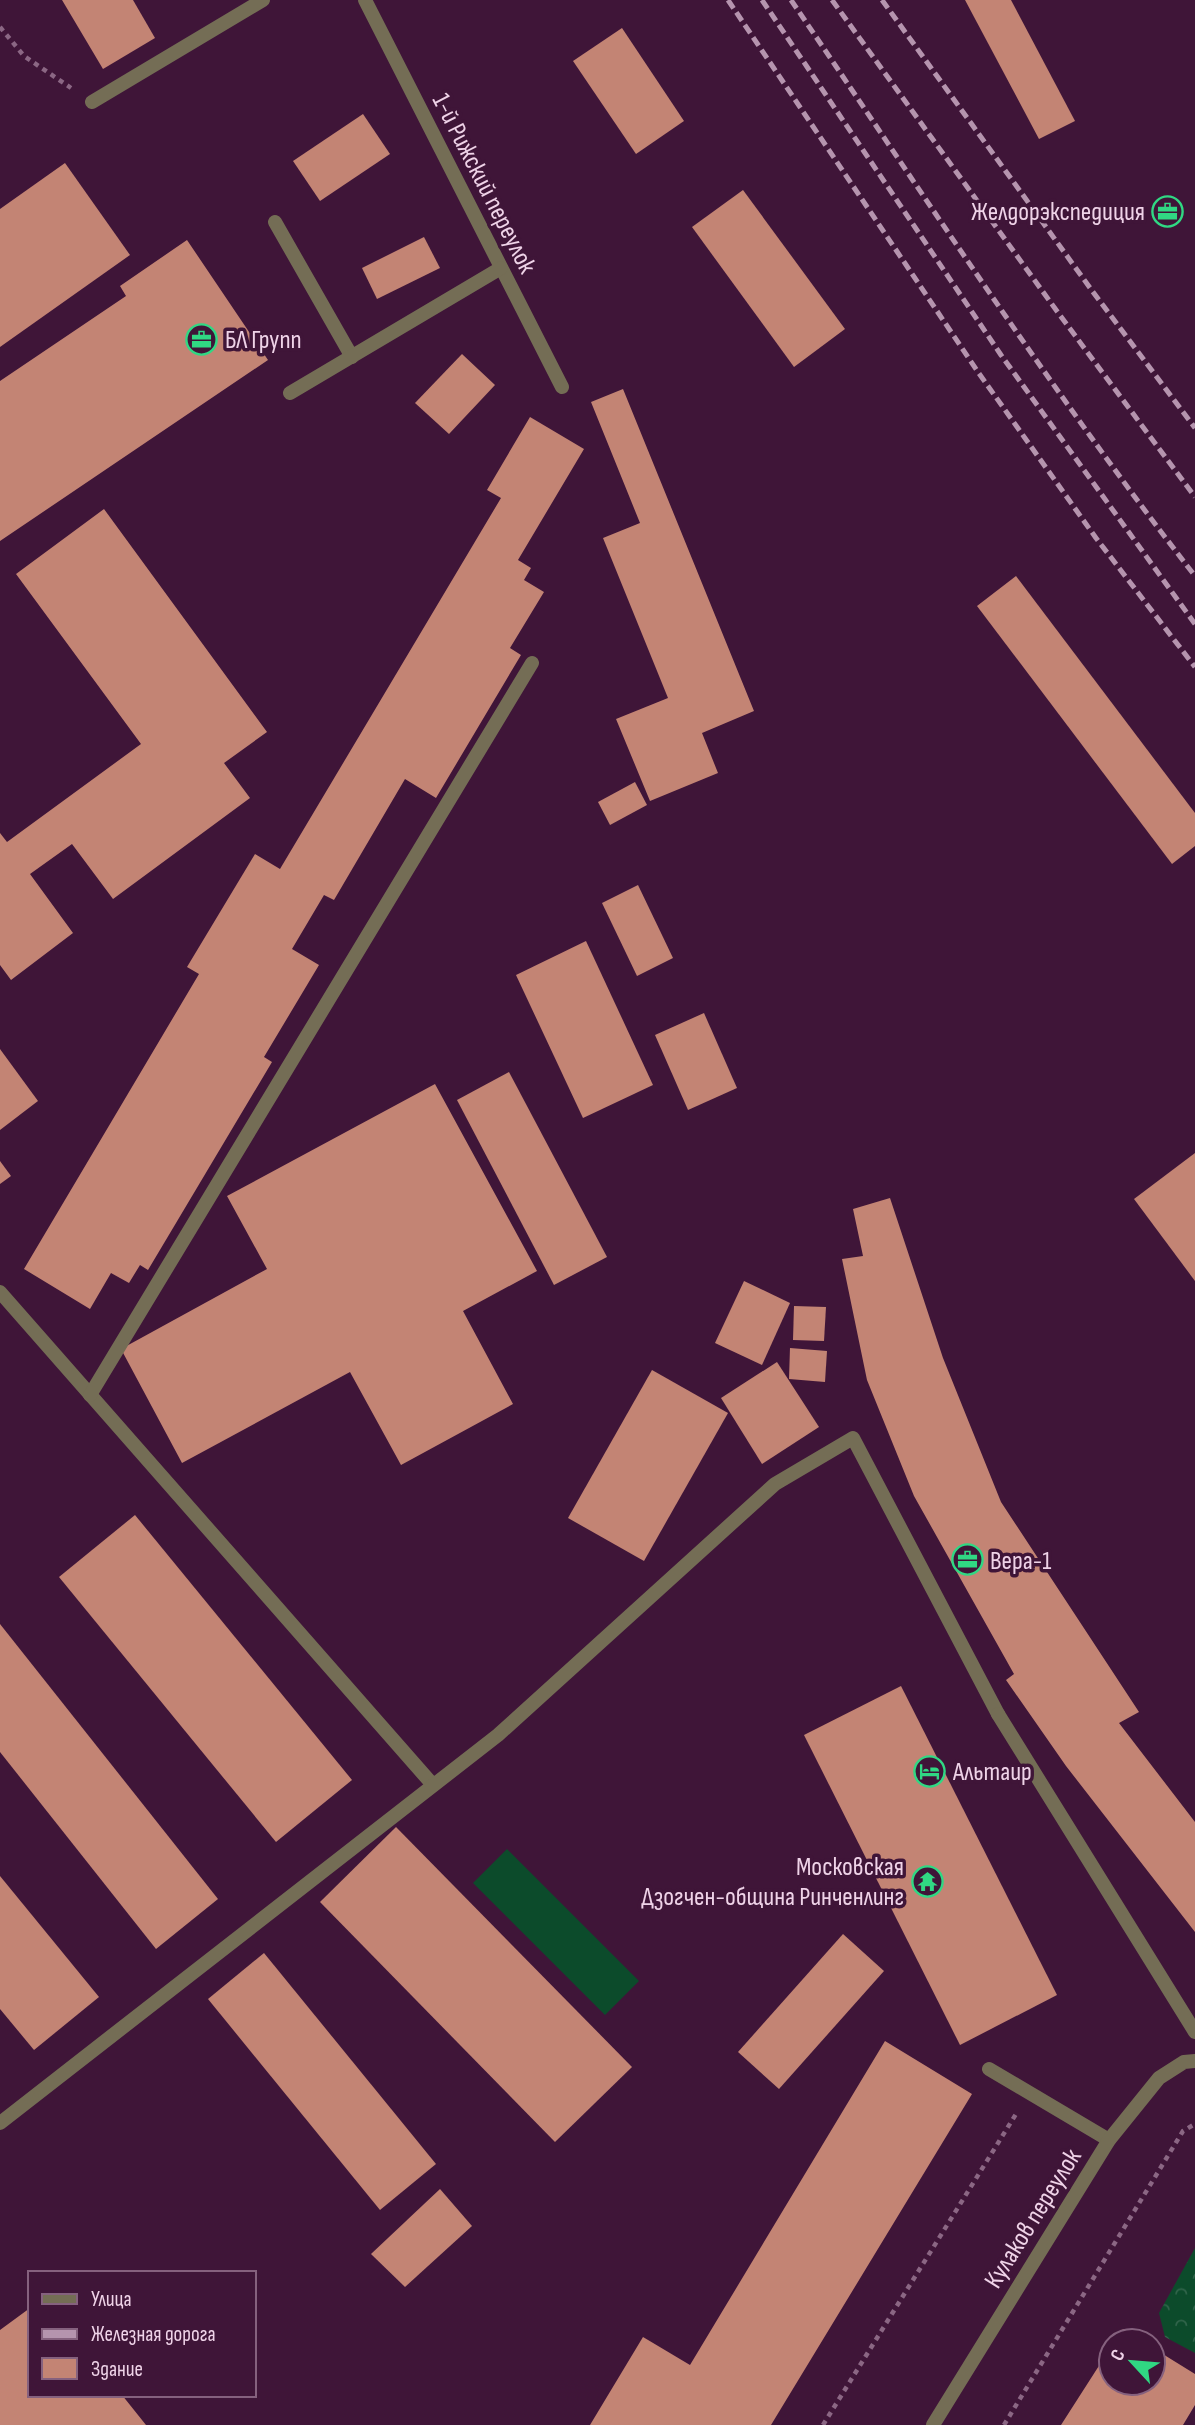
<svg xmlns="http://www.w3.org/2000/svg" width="1195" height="2425" viewBox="0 0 1195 2425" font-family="'Sofia Sans Condensed',sans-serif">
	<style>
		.grass { fill: #0c4b2b }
		.forest { fill: url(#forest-crowns) }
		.building { fill: #c38474 }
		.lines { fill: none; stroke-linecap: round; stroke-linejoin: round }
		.path { stroke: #8b6784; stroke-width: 4.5; stroke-dasharray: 5 5; stroke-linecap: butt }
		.service { stroke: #746d55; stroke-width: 14 }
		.minor { stroke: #746d55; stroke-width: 14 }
		.rail { stroke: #b594ae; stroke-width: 5; stroke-dasharray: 10 5; stroke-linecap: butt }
		.labels { text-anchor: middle; stroke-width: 7; stroke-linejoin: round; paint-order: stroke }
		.street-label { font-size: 26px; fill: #efd3e8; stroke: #3f1538 }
		.poi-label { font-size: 26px; fill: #efd3e8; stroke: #3f1538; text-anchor: start }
	</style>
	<defs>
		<pattern id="forest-crowns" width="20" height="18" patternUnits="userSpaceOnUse" patternTransform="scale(1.75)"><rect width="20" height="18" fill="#0c4b2b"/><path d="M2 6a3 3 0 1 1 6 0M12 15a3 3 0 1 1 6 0" fill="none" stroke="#30644a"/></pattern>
	</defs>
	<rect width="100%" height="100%" fill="#3f1538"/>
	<polygon class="grass" points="507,1849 639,1981 605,2015 473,1883"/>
	<polygon class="forest" points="1195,2248 1195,2353 1165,2337 1159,2313"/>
	<g class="building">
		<polygon points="62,0 133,0 155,38 103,69"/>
		<polygon points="965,0 1011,0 1075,121 1039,139"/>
		<polygon points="622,28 684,121 636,154 573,61"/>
		<polygon points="363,114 390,154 320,201 293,161"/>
		<polygon points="65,163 130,255 0,347 0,209"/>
		<polygon points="743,190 845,329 794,367 692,227"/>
		<polygon points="424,237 440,268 377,299 362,268"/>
		<polygon points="187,240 268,360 0,541 0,381 126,296 120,286"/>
		<polygon points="462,354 495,385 449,434 415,403"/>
		<polygon points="623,389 754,711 702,733 718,773 650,801 616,719 668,698 603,538 640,523 591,402"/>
		<polygon points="530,417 584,449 518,560 531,568 524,580 544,592 510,648 521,655 436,798 405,779 334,900 324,895 292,949 319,965 264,1057 272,1062 148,1270 140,1265 129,1283 111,1273 90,1309 24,1269 199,974 187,967 255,854 280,869 501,498 487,490"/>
		<polygon points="104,509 267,732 224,763 250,798 113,899 72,844 30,874 73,933 11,980 0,965 0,833 7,842 141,744 16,574"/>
		<polygon points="1016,576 1195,813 1195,846 1172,864 977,606"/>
		<polygon points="635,782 647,805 610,825 598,802"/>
		<polygon points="638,885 673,958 637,976 602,903"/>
		<polygon points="586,941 653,1085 583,1118 516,975"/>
		<polygon points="704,1013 737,1088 688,1110 655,1035"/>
		<polygon points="0,1049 38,1101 0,1130"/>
		<polygon points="509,1072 607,1257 554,1285 457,1100"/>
		<polygon points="435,1084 537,1271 463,1311 513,1404 401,1465 350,1372 182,1463 121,1349 267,1269 227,1196"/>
		<polygon points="1195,1153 1195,1281 1134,1199"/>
		<polygon points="0,1161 11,1176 0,1184"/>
		<polygon points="890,1198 943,1358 1001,1502 1139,1712 1119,1723 1195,1822 1195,1932 1066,1766 1006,1680 1014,1674 914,1496 867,1380 842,1259 863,1256 853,1209"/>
		<polygon points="744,1281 790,1303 762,1365 715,1343"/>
		<polygon points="794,1306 826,1307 824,1341 793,1340"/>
		<polygon points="790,1348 827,1351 825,1382 789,1379"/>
		<polygon points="777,1362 819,1427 762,1464 721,1398"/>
		<polygon points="652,1370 728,1413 644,1561 568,1518"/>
		<polygon points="135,1515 352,1780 276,1842 59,1577"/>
		<polygon points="0,1624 218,1899 156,1949 0,1752"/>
		<polygon points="901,1686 1057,1995 960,2045 804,1735"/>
		<polygon points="396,1827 632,2067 555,2142 320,1902"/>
		<polygon points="0,1876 99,1997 34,2050 0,2009"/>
		<polygon points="843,1934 884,1971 779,2089 738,2052"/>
		<polygon points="264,1953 436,2164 380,2210 208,1999"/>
		<polygon points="885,2041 972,2094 771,2425 590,2425 643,2337 690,2365"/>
		<polygon points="440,2189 472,2226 405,2287 371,2254"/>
		<polygon points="30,2308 30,2395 122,2395 146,2425 0,2425 0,2330"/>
		<polygon points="1123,2329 1142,2341 1115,2341"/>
		<polygon points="1111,2347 1111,2383 1153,2383 1153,2348 1195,2374 1195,2405 1183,2425 1061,2425"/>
	</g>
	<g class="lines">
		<g class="path">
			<polyline points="0,27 24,56 71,88"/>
			<polyline points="823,2425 1016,2114"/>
			<polyline points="1004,2425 1183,2131 1195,2124"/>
		</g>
		<g class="service">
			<polyline points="365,0 562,387"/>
			<polyline points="92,102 263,0"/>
			<polyline points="275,222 352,357"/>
			<polyline points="290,393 501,268"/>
			<polyline points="0,1292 433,1785"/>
			<polyline points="90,1395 532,663"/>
			<polyline points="989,2069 1109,2140"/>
			<polyline points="0,2123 498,1735 775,1484 853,1438 998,1714"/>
		</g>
		<g class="minor">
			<polyline points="998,1714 1195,2032"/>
			<polyline points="933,2425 1109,2140 1159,2078 1184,2062 1195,2061"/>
		</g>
		<g class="rail">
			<polyline points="728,0 978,372 1096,538 1195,667"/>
			<polyline points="762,0 1001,355 1195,624"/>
			<path d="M791,0C923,194 1051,391 1195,576"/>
			<polyline points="832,0 1059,314 1195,497"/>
			<polyline points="882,0 1093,292 1195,428"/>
		</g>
	</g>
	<defs>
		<symbol id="office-ring" viewBox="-11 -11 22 22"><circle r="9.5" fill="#3f1538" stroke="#30d883" stroke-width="1.5"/><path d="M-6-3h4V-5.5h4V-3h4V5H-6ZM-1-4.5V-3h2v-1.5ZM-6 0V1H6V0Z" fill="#30d883"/></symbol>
		<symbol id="hotel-ring" viewBox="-11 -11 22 22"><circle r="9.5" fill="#3f1538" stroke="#30d883" stroke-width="1.5"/><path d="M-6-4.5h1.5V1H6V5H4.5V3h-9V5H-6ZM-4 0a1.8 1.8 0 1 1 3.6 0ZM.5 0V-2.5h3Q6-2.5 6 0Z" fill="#30d883"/></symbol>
		<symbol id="temple-ring" viewBox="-11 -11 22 22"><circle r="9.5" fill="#3f1538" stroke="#30d883" stroke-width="1.5"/><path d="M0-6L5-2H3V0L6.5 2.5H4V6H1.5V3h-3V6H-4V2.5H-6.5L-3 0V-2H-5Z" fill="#30d883"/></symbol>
	</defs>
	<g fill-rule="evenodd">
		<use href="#office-ring" x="1150" y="194" width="35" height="35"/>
		<use href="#office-ring" x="184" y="322" width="35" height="35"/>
		<use href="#office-ring" x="950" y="1542" width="35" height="35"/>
		<use href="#hotel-ring" x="912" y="1754" width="35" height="35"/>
		<use href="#temple-ring" x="910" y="1864" width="35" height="35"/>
	</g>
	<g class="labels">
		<g class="street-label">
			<text transform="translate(485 183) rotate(63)" y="9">1-й Рижский переулок</text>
			<text transform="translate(1032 2218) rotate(-58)" y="9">Кулаков переулок</text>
		</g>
		<g class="poi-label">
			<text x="1145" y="220" text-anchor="end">Желдорэкспедиция</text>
			<text x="225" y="348">БЛ Групп</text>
			<text x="990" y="1569">Вера-1</text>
			<text x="953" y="1780">Альтаир</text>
			<text x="904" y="1875" text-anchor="end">Московская<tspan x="904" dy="30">Дзогчен-община Ринченлинг</tspan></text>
		</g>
	</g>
	<rect x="28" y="2271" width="228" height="126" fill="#3f1538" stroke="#85617e" stroke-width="2"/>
	<rect x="42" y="2294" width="35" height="10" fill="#746d55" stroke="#85617e" stroke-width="2"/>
	<text x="91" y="2306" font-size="21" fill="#efd3e8">Улица</text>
	<rect x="42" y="2329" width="35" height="10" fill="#b594ae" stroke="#85617e" stroke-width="2"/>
	<text x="91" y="2341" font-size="21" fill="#efd3e8">Железная дорога</text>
	<rect x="42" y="2358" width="35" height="21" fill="#c38474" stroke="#85617e" stroke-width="2"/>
	<text x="91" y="2376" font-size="21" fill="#efd3e8">Здание</text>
	<g transform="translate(1132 2362) rotate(296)"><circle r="33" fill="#3f1538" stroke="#85617e" stroke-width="2"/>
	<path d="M0-5L12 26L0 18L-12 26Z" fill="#30d883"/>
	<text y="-10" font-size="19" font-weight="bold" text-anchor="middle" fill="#efd3e8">С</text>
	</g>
</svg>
